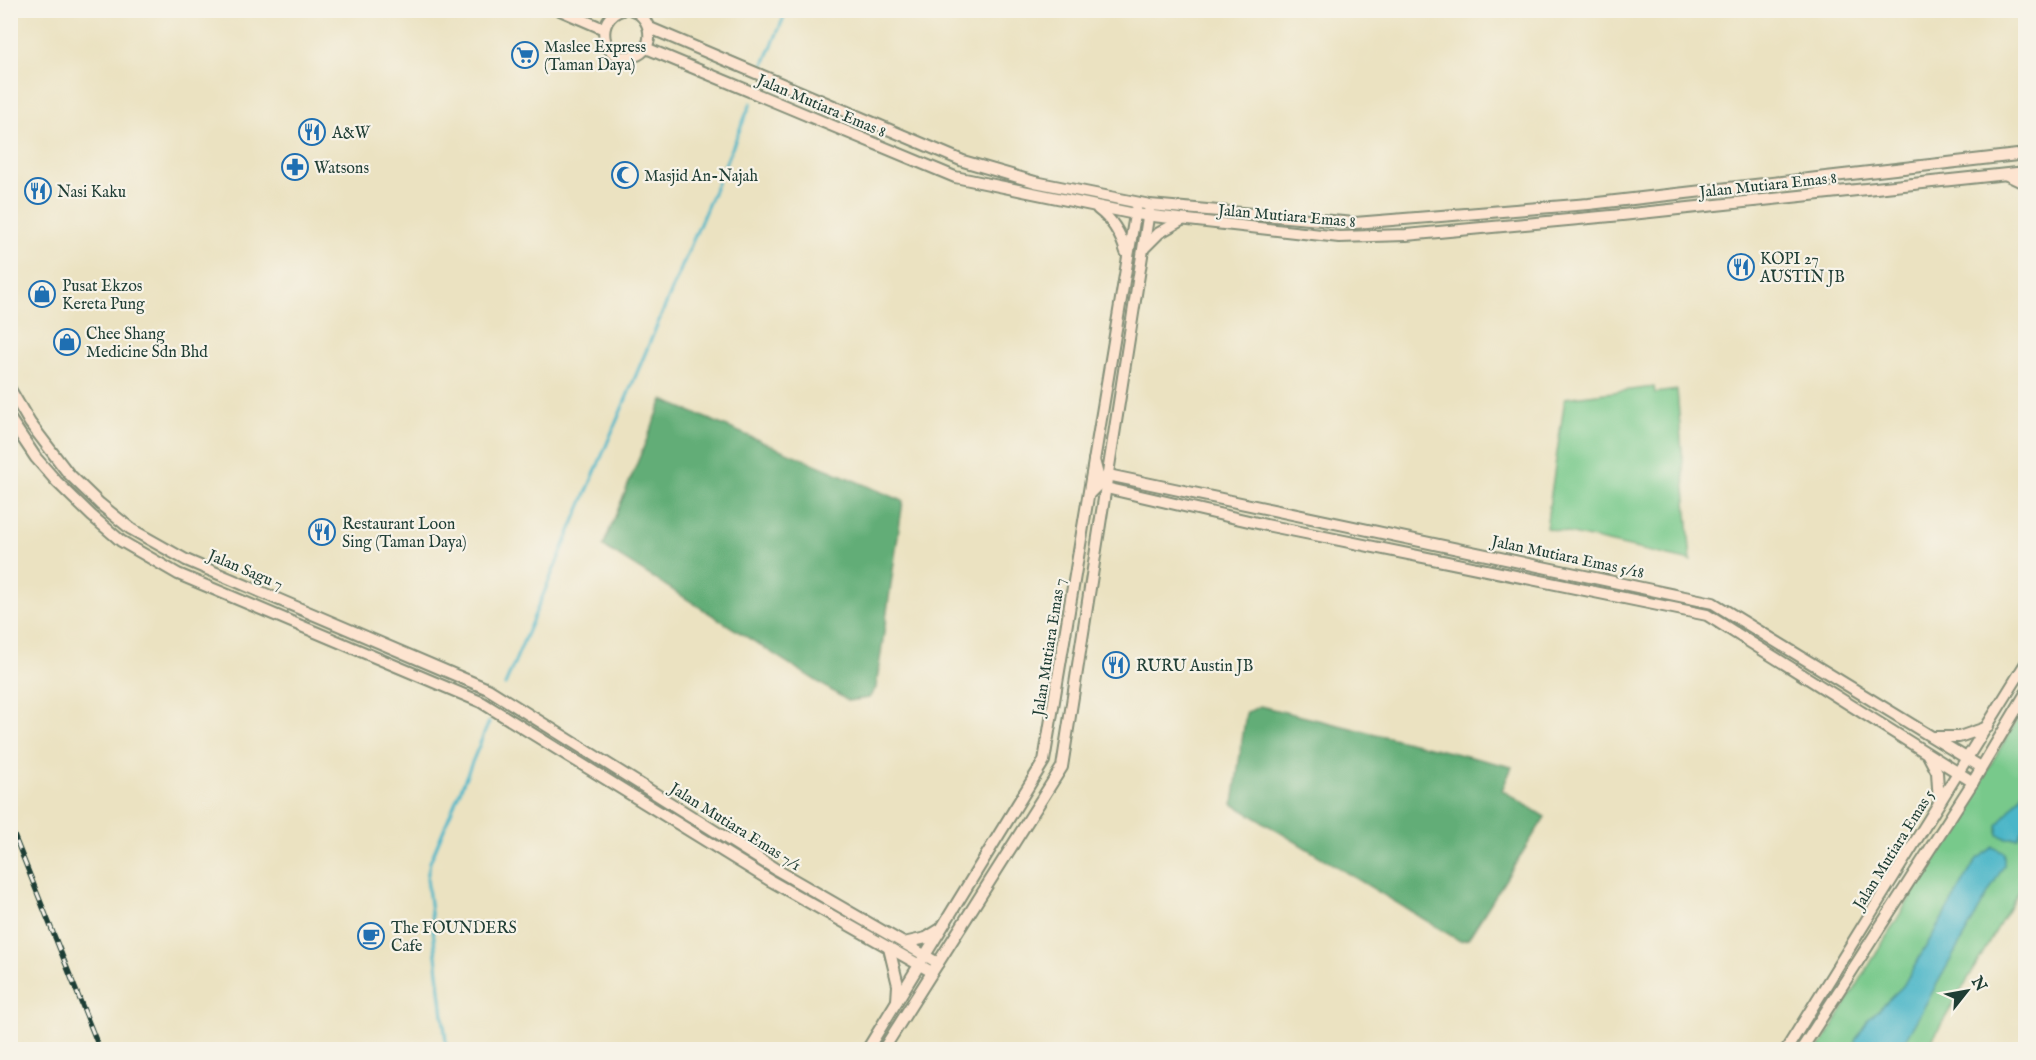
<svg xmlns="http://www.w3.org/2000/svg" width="2036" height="1060" viewBox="0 0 2036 1060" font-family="'IM FELL English',serif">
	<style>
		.green { fill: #78c98b; stroke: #4c8360; stroke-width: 1.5 }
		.forest { fill: #62ad77; stroke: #407556; stroke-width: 1.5 }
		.water { fill: #4bb6c8; stroke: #357a7e; stroke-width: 1.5 }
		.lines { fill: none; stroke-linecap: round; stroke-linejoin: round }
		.stream { stroke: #4bb6c8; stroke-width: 3 }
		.secondary-casing { stroke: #85907a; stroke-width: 14 }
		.secondary { stroke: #fde4d0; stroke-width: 10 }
		.rail-casing { stroke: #1f3d34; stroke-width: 5 }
		.rail { stroke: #f7f3e8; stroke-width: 3; stroke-dasharray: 9; stroke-linecap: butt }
		.labels { text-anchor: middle; stroke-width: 4.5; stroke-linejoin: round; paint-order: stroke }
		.poi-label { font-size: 16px; fill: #1f3d34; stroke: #f7f3e8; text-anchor: start }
		.street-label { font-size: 16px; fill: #1f3d34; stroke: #f7f3e8 }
	</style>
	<rect width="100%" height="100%" fill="#f7f3e8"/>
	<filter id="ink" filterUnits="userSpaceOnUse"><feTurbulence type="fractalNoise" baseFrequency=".0167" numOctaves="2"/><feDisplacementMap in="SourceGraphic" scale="12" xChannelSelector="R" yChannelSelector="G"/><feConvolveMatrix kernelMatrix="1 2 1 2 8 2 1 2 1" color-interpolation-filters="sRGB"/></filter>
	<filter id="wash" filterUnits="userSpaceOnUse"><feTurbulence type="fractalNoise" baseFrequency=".008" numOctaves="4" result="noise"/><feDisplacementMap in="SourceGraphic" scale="24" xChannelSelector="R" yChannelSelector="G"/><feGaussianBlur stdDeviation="1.35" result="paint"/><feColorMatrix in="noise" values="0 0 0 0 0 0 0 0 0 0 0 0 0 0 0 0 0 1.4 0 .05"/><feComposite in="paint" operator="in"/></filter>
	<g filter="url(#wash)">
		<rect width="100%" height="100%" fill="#ebe2c1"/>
		<g class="green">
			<polygon points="1654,387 1655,393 1677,390 1691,561 1546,528 1565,398"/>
			<polygon points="2025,707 2025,881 1927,1049 1818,1050"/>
		</g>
		<g class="forest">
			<polygon points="663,400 903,501 876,688 869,698 848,701 603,546"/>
			<polygon points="1260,706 1512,767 1502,790 1545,817 1468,939 1460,941 1233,804 1246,713"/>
		</g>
		<g class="water">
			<polygon points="2025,790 2025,823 2018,838 2006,838 1998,835 1998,825"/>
			<polygon points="1993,847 2004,853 2004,865 1906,1039 1896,1049 1857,1049 1855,1041 1868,1020 1903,986 1976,860"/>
		</g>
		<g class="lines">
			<g class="stream">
				<polyline points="764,64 787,10"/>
				<polyline points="505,685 751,103"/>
				<polyline points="447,1050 427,878 430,862 489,722"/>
			</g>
		</g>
	</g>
	<g filter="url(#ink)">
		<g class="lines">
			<defs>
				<g id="secondary">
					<polyline points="560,10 604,29"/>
					<path d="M622,10C595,18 600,59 629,57C656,55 655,18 632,10"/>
					<polyline points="650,28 963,161 1035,182 1150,205 1355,223 1589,204 2026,154"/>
					<polyline points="646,48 955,177 1135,214 1339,237 1406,235 1622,215 2026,172"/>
					<polyline points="2007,175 2026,184"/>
					<path d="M1098,209C1113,220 1121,235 1126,252"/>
					<polyline points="1144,248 1159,233 1182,220"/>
					<polyline points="10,389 30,423 68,473 100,504 131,529 186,560 488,689 777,870 938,963"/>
					<polyline points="10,419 36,458 57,482 92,516 121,541 178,574 481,702 771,881 932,972"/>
					<polyline points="1094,460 1098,475 1106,488 1266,525 1707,615 1973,782"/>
					<polyline points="1089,494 1108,475 1713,603 1981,767"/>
					<polyline points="1935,737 1959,737 1988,727"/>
					<polyline points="1928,755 1937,772 1939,803"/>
					<polyline points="904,943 926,938 939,930"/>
					<polyline points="889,948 898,985 897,1001"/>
					<polyline points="867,1050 1044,761 1136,209"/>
					<polyline points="883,1050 1062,767 1149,211"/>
					<polyline points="1786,1050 2026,663"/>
					<polyline points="1801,1050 1973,782 2026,693"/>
				</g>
			</defs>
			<use href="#secondary" class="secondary-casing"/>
			<use href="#secondary" class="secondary"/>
			<defs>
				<polyline id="rail" points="10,825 100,1050"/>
			</defs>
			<use href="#rail" class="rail-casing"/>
			<use href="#rail" class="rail"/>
		</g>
	</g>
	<defs>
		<symbol id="supermarket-ring" viewBox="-11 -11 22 22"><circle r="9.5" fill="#f7f3e8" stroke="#1f6fb2" stroke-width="1.5"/><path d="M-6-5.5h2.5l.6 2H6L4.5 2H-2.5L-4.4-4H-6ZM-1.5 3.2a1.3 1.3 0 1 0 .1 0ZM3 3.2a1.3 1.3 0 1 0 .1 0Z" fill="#1f6fb2"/></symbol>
		<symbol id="restaurant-ring" viewBox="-11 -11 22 22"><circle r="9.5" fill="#f7f3e8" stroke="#1f6fb2" stroke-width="1.5"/><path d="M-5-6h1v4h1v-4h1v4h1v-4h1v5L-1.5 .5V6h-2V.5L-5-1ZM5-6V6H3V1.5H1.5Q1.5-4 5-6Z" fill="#1f6fb2"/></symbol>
		<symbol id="pharmacy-ring" viewBox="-11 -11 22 22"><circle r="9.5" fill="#f7f3e8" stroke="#1f6fb2" stroke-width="1.5"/><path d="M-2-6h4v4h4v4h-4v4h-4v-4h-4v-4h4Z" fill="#1f6fb2"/></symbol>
		<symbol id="mosque-ring" viewBox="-11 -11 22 22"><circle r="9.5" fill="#f7f3e8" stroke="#1f6fb2" stroke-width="1.5"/><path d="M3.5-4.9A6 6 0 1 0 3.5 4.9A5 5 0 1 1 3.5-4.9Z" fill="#1f6fb2"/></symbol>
		<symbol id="shop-ring" viewBox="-11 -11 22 22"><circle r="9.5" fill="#f7f3e8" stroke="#1f6fb2" stroke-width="1.5"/><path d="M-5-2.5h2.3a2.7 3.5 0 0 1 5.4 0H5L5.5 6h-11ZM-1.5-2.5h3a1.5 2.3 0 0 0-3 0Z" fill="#1f6fb2"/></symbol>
		<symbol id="cafe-ring" viewBox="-11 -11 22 22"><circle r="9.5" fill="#f7f3e8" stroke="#1f6fb2" stroke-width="1.5"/><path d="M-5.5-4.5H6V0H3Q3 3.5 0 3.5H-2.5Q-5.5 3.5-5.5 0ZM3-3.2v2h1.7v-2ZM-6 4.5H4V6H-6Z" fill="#1f6fb2"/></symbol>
	</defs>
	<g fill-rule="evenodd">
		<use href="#supermarket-ring" x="510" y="40" width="30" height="30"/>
		<use href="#restaurant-ring" x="297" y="117" width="30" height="30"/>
		<use href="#pharmacy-ring" x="280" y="152" width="30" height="30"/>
		<use href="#mosque-ring" x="610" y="160" width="30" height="30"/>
		<use href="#restaurant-ring" x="23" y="176" width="30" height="30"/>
		<use href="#restaurant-ring" x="1726" y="252" width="30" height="30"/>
		<use href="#shop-ring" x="27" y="279" width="30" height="30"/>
		<use href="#shop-ring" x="52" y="327" width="30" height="30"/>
		<use href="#restaurant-ring" x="307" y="517" width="30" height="30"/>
		<use href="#restaurant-ring" x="1101" y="650" width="30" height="30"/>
		<use href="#cafe-ring" x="356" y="921" width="30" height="30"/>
	</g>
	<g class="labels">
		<g class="poi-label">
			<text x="544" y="52">Maslee Express<tspan x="544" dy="18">(Taman Daya)</tspan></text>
			<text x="332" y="138">A&amp;W</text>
			<text x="314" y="173">Watsons</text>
			<text x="644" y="181">Masjid An-Najah</text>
			<text x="57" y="197">Nasi Kaku</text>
			<text x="1760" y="264">KOPI 27<tspan x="1760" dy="18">AUSTIN JB</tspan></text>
			<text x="62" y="291">Pusat Ekzos<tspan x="62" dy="18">Kereta Pung</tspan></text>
			<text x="86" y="339">Chee Shang<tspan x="86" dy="18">Medicine Sdn Bhd</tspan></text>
			<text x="342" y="529">Restaurant Loon<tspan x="342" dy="18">Sing (Taman Daya)</tspan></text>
			<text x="1136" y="671">RURU Austin JB</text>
			<text x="391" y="933">The FOUNDERS<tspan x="391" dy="18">Cafe</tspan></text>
		</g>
		<g class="street-label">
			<text transform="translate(822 105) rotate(23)" y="6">Jalan Mutiara Emas 8</text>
			<text transform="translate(1768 184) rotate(-6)" y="6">Jalan Mutiara Emas 8</text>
			<text transform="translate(1287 215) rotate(5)" y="6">Jalan Mutiara Emas 8</text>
			<text transform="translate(1568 556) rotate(12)" y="6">Jalan Mutiara Emas 5/18</text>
			<text transform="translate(246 569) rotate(23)" y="6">Jalan Sagu 7</text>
			<text transform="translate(1048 647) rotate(-81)" y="6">Jalan Mutiara Emas 7</text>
			<text transform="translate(736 826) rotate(32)" y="6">Jalan Mutiara Emas 7/1</text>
			<text transform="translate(1893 849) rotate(-58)" y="6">Jalan Mutiara Emas 5</text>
		</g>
	</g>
	<rect width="2036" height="1060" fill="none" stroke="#f7f3e8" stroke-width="36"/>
	<g transform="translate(1967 991) rotate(59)" stroke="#f7f3e8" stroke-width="4.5" paint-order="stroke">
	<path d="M0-4.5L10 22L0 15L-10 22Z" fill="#1f3d34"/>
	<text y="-9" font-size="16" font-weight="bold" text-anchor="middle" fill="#1f3d34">N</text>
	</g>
</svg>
